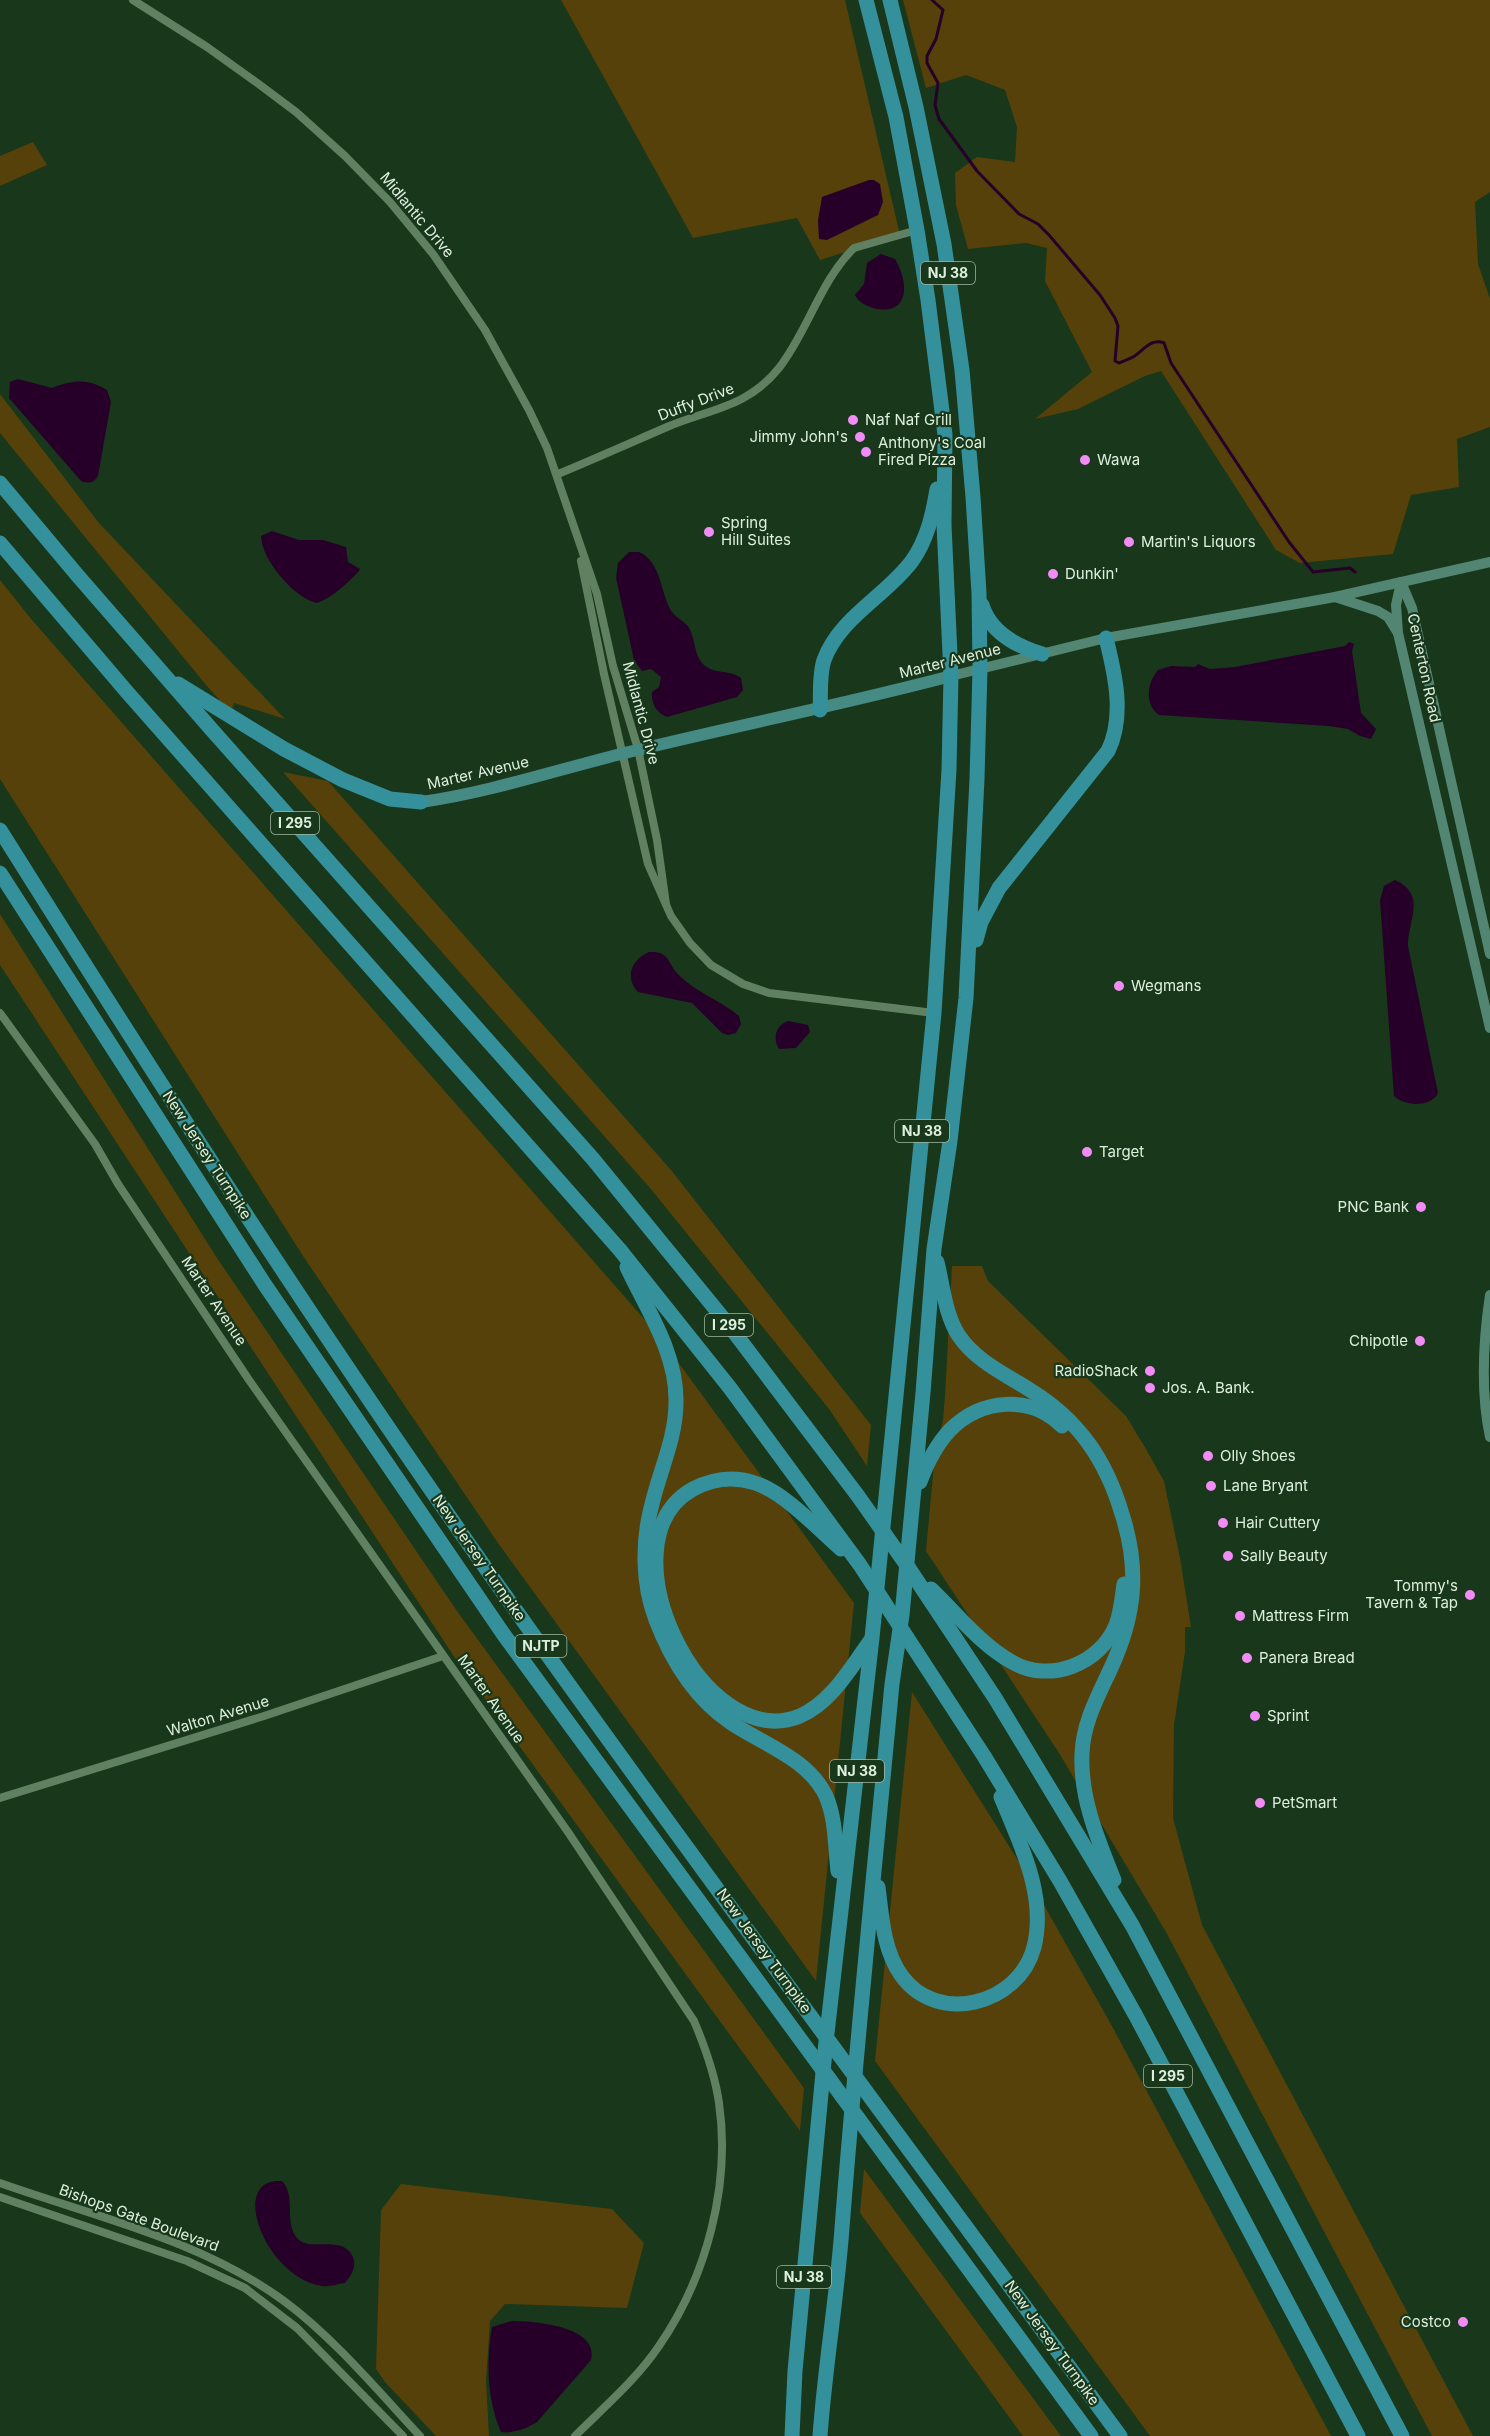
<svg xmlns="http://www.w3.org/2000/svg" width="1490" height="2436" viewBox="0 0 1490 2436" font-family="Inter,sans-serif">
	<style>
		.green { fill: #56410a }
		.water { fill: #270029 }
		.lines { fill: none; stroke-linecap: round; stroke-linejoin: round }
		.stream { stroke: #270029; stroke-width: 3 }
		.street { stroke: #608161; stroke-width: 8 }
		.secondary { stroke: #538672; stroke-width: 10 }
		.primary { stroke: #468a84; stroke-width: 12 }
		.highway { stroke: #34909b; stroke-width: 15 }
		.poi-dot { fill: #f18bf5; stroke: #18371b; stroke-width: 2 }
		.labels { text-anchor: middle; stroke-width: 4.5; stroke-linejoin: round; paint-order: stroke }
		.shield { fill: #18371b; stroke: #a2b8a3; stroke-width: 1.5 }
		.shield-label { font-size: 14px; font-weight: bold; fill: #ddefdd }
		.street-label { font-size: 15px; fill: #ddefdd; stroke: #18371b }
		.poi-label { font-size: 15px; fill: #ddefdd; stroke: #18371b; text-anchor: start }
	</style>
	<rect width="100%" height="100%" fill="#18371b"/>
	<g class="green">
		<polygon points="561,0 845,0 900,235 820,260 797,218 693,238"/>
		<polygon points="903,0 1490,0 1490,192 1475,202 1478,264 1490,299 1490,427 1457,439 1459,487 1411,495 1393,554 1300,563 1276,550 1161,371 1145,376 1078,409 1035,419 1092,372 1045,281 1047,248 1026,243 968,249 956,205 955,173 977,157 1015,162 1017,127 1005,90 966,75 926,88"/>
		<polygon points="33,142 47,165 0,186 0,156"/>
		<polygon points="0,394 99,523 285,719 234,703 231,713 206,685 0,433"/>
		<polygon points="0,580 32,620 659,1336 854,1603 816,1981 498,1543 303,1256 0,779"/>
		<polygon points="283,772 328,781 671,1170 871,1425 867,1466 829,1409 650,1188"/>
		<polygon points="0,914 217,1258 457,1611 804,2088 800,2131 453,1655 0,965"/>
		<polygon points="952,1266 982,1266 988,1281 1126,1416 1146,1449 1164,1481 1180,1558 1191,1627 1185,1627 1185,1652 1174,1725 1173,1818 1202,1925 1473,2436 1432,2436 1166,1932 1059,1753 926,1551 935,1453 943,1420 945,1396"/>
		<polygon points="912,1692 1026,1873 1112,2026 1331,2436 1150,2436 875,2061"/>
		<polygon points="864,2169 1061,2436 1023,2436 860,2213"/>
		<polygon points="401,2184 612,2209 644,2243 627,2308 505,2304 490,2321 486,2381 489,2436 436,2436 385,2382 376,2369 381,2210"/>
	</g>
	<g class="water">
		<polygon points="869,180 874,180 880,184 883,202 878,215 827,240 819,239 818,220 822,197"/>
		<path d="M881,254L895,259C902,270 910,294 898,305C887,315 860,307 855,295L864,284L867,263Z"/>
		<path d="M18,379L52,388C72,380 88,378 107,390L111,402L98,476C94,483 89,484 81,481L9,398L10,382Z"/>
		<path d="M272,531L299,540H323L346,547L348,562L360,569L359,571C348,583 333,597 317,603C294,598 261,559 261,536Z"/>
		<path d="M629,552H639C662,562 660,594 672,612C678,620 687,621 691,632C695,642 695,655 702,663C712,675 730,669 741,678L743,690L737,697L667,717C656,713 651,703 652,692L659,687L661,677L651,669L642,671L634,660L616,578L618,563Z"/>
		<path d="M1349,642L1354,644L1352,651L1361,713L1376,729L1371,739L1360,736L1348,729L1329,726L1159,715C1144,704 1147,683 1158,670L1171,666L1195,667L1198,664L1210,669L1235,667L1345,646Z"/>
		<path d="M1395,880C1428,895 1407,922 1408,946L1438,1093C1431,1108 1404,1106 1394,1096L1380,900L1384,886Z"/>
		<path d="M649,952C670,951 667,962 677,973C693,991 720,1000 739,1016L741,1024L736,1033L728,1035L722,1033L692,1003L638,992C624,977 632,959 649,952Z"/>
		<path d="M788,1021L808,1025L810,1032L796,1048L779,1049C772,1038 776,1025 788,1021Z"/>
		<path d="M282,2181C297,2197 283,2224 298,2239C310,2252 343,2234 353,2257C357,2267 351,2276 345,2283C337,2284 330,2287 322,2286C265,2277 227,2177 282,2181Z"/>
		<path d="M512,2321C534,2321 599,2326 591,2360L537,2422C528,2428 512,2434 501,2432C487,2401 486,2360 492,2327Z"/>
	</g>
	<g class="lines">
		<path class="stream" d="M932,0L943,10L936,39L927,56V63L938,83L935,105L939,119L977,171L1019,214L1038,224L1049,235L1100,295L1115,318L1118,326L1115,361L1119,363C1124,361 1129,359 1133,357C1144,350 1151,338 1164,343L1171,363L1289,542L1313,572L1350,568L1355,572"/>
		<g class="street">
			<polyline points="133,0 207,47 260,85 296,112 345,156 390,202 433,254 485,330 529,410 547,448 597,594 613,666 638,749 657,840 666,904"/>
			<path d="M558,474C594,459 630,443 667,427C709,409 747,408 779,368C808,331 820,281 854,248L917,230"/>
			<polyline points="581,561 604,674 648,864 671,916 690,943 711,965 743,984 769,993 934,1013"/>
			<path d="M0,1013L95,1144L118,1184L249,1380L568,1832L694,2021C705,2047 715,2075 719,2103C731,2186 706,2278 659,2346C636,2380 604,2407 575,2436"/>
			<polyline points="0,1798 264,1716 443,1656"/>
			<path d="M0,2183C96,2217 201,2240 284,2301C333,2337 379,2392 420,2436"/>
			<polyline points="0,2197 187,2261 245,2288 297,2328 403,2436"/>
		</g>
		<g class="secondary">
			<polyline points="1401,582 1396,605 1398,633 1490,1028"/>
			<polyline points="1401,582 1412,608 1490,954"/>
			<polyline points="1335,597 1378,611 1388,617 1398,633"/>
			<polyline points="951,676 1106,638 1335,597 1490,562"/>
			<path d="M1490,1295C1483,1342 1480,1390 1490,1437"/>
		</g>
		<path class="primary" d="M421,802C492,792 562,768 633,751C739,725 845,704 951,676"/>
		<g class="highway">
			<polyline points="0,483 78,576 212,730 593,1159 731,1328 858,1496 908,1567 995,1698 1132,1925 1402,2436"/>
			<polyline points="0,543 127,692 620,1250 730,1388 860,1565 984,1756 1060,1881 1136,2016 1358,2436"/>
			<path d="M982,605C990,632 1016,646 1042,654"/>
			<polyline points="178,684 284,749 343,780 390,799 421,802"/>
			<path d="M820,710C821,694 819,675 824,660C840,617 886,596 912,561C927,540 933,514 937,489"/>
			<path d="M0,830C157,1080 317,1329 487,1570C694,1862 909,2148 1120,2436"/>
			<polyline points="0,873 265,1285 504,1635 1091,2436"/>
			<path d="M976,940L981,922L999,888L1108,751C1125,716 1115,674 1106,638"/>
			<path d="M937,1262C943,1286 945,1315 959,1336C976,1361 1005,1374 1030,1390C1079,1420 1106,1460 1122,1514C1140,1570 1135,1616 1111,1668C1098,1696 1083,1723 1082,1754C1080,1798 1098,1840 1114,1880"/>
			<path d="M627,1267C647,1310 677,1353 676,1402C676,1438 660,1470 652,1504C642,1541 642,1583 656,1620C671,1659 695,1698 730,1722C762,1744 808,1758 826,1796C836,1819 835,1846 838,1871"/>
			<path d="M920,1482C927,1463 936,1445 950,1430C981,1399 1030,1394 1062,1426"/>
			<path d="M841,1549C817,1528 785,1493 755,1483C734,1476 712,1479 693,1489C599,1541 702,1756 800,1716C832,1702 851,1667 871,1640"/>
			<path d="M931,1589C956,1613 981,1645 1012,1662C1050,1684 1100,1664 1116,1625C1121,1612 1122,1598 1124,1584"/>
			<path d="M878,1887C882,1917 883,1949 901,1975C937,2026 1019,2005 1034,1947C1047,1896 1020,1843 1001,1797"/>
			<polyline points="792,2436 795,2371 825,2051 872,1638 934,1013 949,770 951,676 944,525 945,435 928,300 917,230 896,117 866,0"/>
			<path d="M820,2436C825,2366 837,2297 842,2228C856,2046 875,1865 892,1684L902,1615L923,1393L934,1249L950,1141L966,998L977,779L980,669L979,593L973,497L962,370L944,244L916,107L890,0"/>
		</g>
	</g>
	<g class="poi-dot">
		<circle cx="853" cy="420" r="6"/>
		<circle cx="860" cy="437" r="6"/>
		<circle cx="866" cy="452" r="6"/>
		<circle cx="1085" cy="460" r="6"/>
		<circle cx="709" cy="532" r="6"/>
		<circle cx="1129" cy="542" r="6"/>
		<circle cx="1053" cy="574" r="6"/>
		<circle cx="1119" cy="986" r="6"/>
		<circle cx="1087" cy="1152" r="6"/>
		<circle cx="1421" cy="1207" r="6"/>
		<circle cx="1420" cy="1341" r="6"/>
		<circle cx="1150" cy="1371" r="6"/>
		<circle cx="1150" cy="1388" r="6"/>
		<circle cx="1208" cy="1456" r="6"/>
		<circle cx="1211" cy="1486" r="6"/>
		<circle cx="1223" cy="1523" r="6"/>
		<circle cx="1228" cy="1556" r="6"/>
		<circle cx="1470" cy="1595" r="6"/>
		<circle cx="1240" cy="1616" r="6"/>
		<circle cx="1247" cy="1658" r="6"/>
		<circle cx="1255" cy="1716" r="6"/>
		<circle cx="1260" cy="1803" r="6"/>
		<circle cx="1463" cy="2322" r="6"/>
	</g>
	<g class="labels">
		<g class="shield">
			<rect x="921" y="262" width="54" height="22" rx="4.5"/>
			<rect x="271" y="812" width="48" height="22" rx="4.5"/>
			<rect x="895" y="1120" width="54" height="22" rx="4.5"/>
			<rect x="705" y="1314" width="48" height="22" rx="4.5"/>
			<rect x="515.5" y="1635" width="51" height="22" rx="4.5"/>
			<rect x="830" y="1760" width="54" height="22" rx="4.5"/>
			<rect x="1144" y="2065" width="48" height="22" rx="4.5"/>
			<rect x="777" y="2266" width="54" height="22" rx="4.5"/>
		</g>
		<g class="shield-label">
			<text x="948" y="278">NJ 38</text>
			<text x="295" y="828">I 295</text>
			<text x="922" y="1136">NJ 38</text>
			<text x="729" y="1330">I 295</text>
			<text x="541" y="1651">NJTP</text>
			<text x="857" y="1776">NJ 38</text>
			<text x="1168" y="2081">I 295</text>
			<text x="804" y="2282">NJ 38</text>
		</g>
		<g class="street-label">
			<text transform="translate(417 215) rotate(50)" y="5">Midlantic Drive</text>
			<text transform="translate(696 402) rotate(-21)" y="5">Duffy Drive</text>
			<text transform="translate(950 661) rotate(-14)" y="5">Marter Avenue</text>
			<text transform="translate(1424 668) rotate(78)" y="5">Centerton Road</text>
			<text transform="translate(641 713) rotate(75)" y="5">Midlantic Drive</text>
			<text transform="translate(478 773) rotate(-13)" y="5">Marter Avenue</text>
			<text transform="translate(207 1155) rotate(57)" y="5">New Jersey Turnpike</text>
			<text transform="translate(214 1301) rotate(56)" y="5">Marter Avenue</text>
			<text transform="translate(479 1558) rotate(55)" y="5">New Jersey Turnpike</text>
			<text transform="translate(491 1699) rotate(55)" y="5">Marter Avenue</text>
			<text transform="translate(218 1716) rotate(-17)" y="5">Walton Avenue</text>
			<text transform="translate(764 1951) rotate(54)" y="5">New Jersey Turnpike</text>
			<text transform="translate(139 2218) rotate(20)" y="5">Bishops Gate Boulevard</text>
			<text transform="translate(1052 2343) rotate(54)" y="5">New Jersey Turnpike</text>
		</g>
		<g class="poi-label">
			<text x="865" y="425">Naf Naf Grill</text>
			<text x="848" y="442" text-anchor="end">Jimmy John's</text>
			<text x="878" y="448">Anthony's Coal<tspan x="878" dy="17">Fired Pizza</tspan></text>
			<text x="1097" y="465">Wawa</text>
			<text x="721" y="528">Spring<tspan x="721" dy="17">Hill Suites</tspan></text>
			<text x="1141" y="547">Martin's Liquors</text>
			<text x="1065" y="579">Dunkin'</text>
			<text x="1131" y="991">Wegmans</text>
			<text x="1099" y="1157">Target</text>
			<text x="1409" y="1212" text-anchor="end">PNC Bank</text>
			<text x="1408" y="1346" text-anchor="end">Chipotle</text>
			<text x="1138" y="1376" text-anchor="end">RadioShack</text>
			<text x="1162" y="1393">Jos. A. Bank.</text>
			<text x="1220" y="1461">Olly Shoes</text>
			<text x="1223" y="1491">Lane Bryant</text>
			<text x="1235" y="1528">Hair Cuttery</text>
			<text x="1240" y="1561">Sally Beauty</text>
			<text x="1458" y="1591" text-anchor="end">Tommy's<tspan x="1458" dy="17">Tavern &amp; Tap</tspan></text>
			<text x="1252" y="1621">Mattress Firm</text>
			<text x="1259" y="1663">Panera Bread</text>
			<text x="1267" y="1721">Sprint</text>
			<text x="1272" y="1808">PetSmart</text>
			<text x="1451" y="2327" text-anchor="end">Costco</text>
		</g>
	</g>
</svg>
